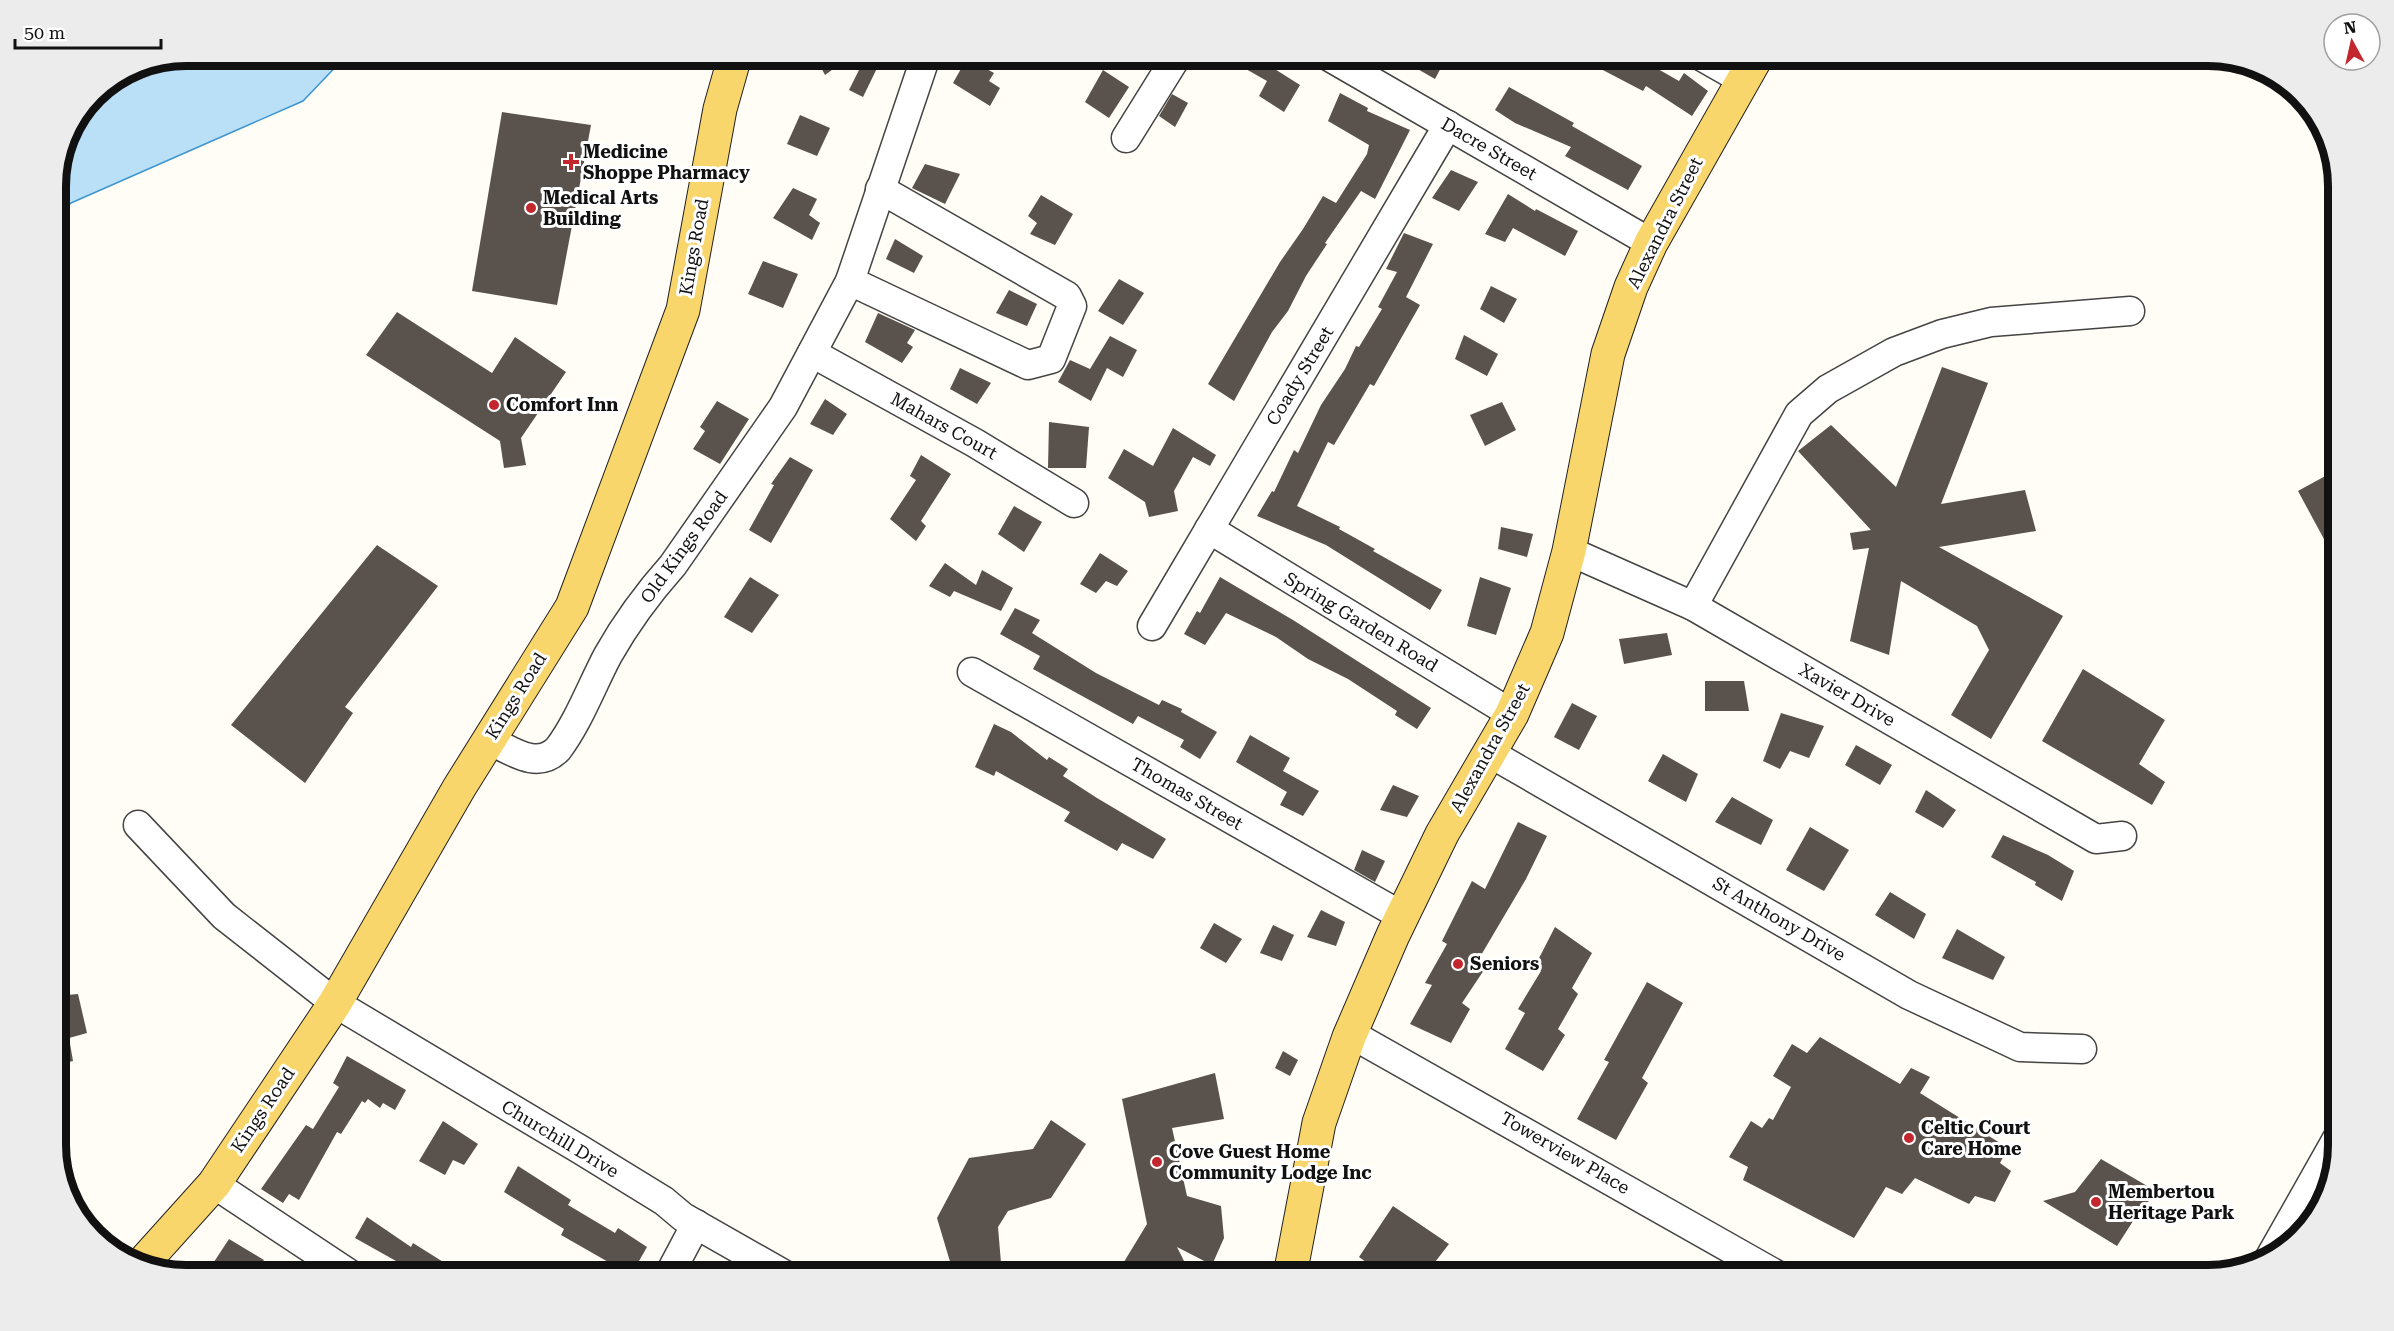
<svg xmlns="http://www.w3.org/2000/svg" width="2394" height="1331" viewBox="0 0 2394 1331" font-family="'Roboto Serif',serif">
	<style>
		.water { fill: #b9e0f7; stroke: #3f96cf; stroke-width: 1.5 }
		.building { fill: #5a524d }
		.lines { fill: none; stroke-linecap: round; stroke-linejoin: round }
		.minor-casing { stroke: #444; stroke-width: 31 }
		.major-casing { stroke: #222; stroke-width: 35 }
		.minor { stroke: #fff; stroke-width: 28 }
		.major { stroke: #f9d66b; stroke-width: 33 }
		.poi-dot { fill: #c4262e; stroke: #fff; stroke-width: 2 }
		.labels { text-anchor: middle; stroke-width: 6; stroke-linejoin: round; paint-order: stroke }
		.street-label { font-size: 18px; fill: #111; stroke: #fff }
		.poi-label { font-size: 18px; font-weight: bold; fill: #111; stroke: #fff; text-anchor: start }
		.rim { fill: none; stroke: #111; stroke-width: 8 }
	</style>
	<rect width="100%" height="100%" fill="#fffdf5"/>
	<polygon class="water" points="186,56 346,56 303,101 71,203 56,217 56,178 66,136 94,93 136,65"/>
	<g class="building">
		<polygon points="815,56 851,56 825,75"/>
		<polygon points="866,56 880,62 863,97 849,90"/>
		<polygon points="1223,56 1254,56 1300,85 1284,112 1259,96 1267,81"/>
		<polygon points="1395,56 1436,56 1445,60 1435,79"/>
		<polygon points="1576,56 1635,56 1679,81 1684,73 1708,91 1692,116 1646,86 1643,91"/>
		<polygon points="967,58 994,73 989,81 1000,88 990,106 953,83"/>
		<polygon points="1103,70 1129,87 1109,118 1085,102"/>
		<polygon points="1509,87 1574,123 1572,126 1642,166 1628,190 1565,156 1571,147 1515,123 1495,110"/>
		<polygon points="1340,93 1368,108 1367,111 1410,130 1375,199 1361,191 1325,243 1327,244 1306,276 1288,311 1272,332 1234,401 1208,384 1280,262 1303,229 1323,196 1336,203 1367,154 1369,145 1328,121"/>
		<polygon points="1172,94 1188,103 1175,127 1159,116"/>
		<polygon points="502,112 591,125 557,305 472,291"/>
		<polygon points="800,115 830,128 817,156 787,144"/>
		<polygon points="925,164 960,174 945,204 912,188"/>
		<polygon points="1451,170 1478,182 1459,211 1432,198"/>
		<polygon points="793,188 817,199 809,215 820,223 812,240 773,218"/>
		<polygon points="1508,194 1535,211 1536,209 1578,231 1565,256 1513,228 1505,242 1485,234"/>
		<polygon points="1041,195 1073,214 1055,245 1030,234 1037,223 1028,216"/>
		<polygon points="1404,233 1433,244 1406,297 1420,305 1374,386 1370,384 1334,445 1328,442 1297,506 1340,527 1339,529 1375,549 1373,551 1442,590 1430,610 1326,545 1257,516 1272,491 1274,492 1294,450 1298,453 1321,405 1345,369 1356,346 1359,347 1382,309 1378,307 1397,272 1386,269"/>
		<polygon points="895,239 923,256 914,273 886,259"/>
		<polygon points="763,261 798,274 783,308 748,294"/>
		<polygon points="1119,279 1144,293 1123,325 1098,311"/>
		<polygon points="1491,286 1517,299 1504,323 1480,309"/>
		<polygon points="1009,290 1037,304 1027,326 996,313"/>
		<polygon points="397,312 492,373 515,337 566,372 521,438 526,465 504,468 500,441 366,355"/>
		<polygon points="878,313 915,330 907,343 913,347 902,363 865,342"/>
		<polygon points="1464,335 1498,354 1487,376 1455,359"/>
		<polygon points="1110,336 1137,350 1123,377 1107,368 1091,401 1058,382 1070,360 1090,369"/>
		<polygon points="1942,367 1988,383 1941,504 2025,490 2036,531 1939,547 2063,616 1991,739 1951,715 1989,650 1977,626 1901,581 1889,655 1850,641 1869,548 1853,550 1850,533 1871,530 1798,451 1831,425 1896,487"/>
		<polygon points="960,368 991,383 977,404 950,389"/>
		<polygon points="825,399 847,414 833,435 810,424"/>
		<polygon points="717,401 749,419 720,464 693,449 705,431 700,427"/>
		<polygon points="1502,402 1516,430 1485,446 1470,415"/>
		<polygon points="1049,422 1089,427 1086,468 1048,468"/>
		<polygon points="1173,428 1216,455 1210,466 1193,457 1174,491 1178,511 1149,517 1145,502 1108,478 1124,449 1153,466"/>
		<polygon points="921,455 951,474 921,521 926,526 916,541 890,519 916,480 910,476"/>
		<polygon points="790,457 813,470 771,543 749,530 774,485 771,484"/>
		<polygon points="2338,469 2338,565 2298,491"/>
		<polygon points="1014,506 1042,522 1024,552 998,534"/>
		<polygon points="1501,527 1533,534 1527,557 1498,549"/>
		<polygon points="377,545 438,586 345,707 353,713 305,783 231,725"/>
		<polygon points="1100,553 1128,571 1117,586 1106,581 1096,593 1080,584"/>
		<polygon points="945,563 976,585 982,570 1013,588 1001,611 954,591 950,597 929,586"/>
		<polygon points="750,577 779,595 752,633 724,617"/>
		<polygon points="1220,577 1293,620 1431,708 1417,729 1395,715 1397,711 1348,679 1308,659 1276,637 1226,613 1205,645 1184,634 1197,611 1200,613"/>
		<polygon points="1480,577 1511,588 1496,635 1467,626"/>
		<polygon points="1015,608 1040,620 1032,633 1096,673 1159,705 1162,700 1182,709 1181,712 1217,732 1200,759 1180,747 1184,740 1138,716 1133,724 1033,669 1040,656 1000,634"/>
		<polygon points="1667,633 1672,655 1624,664 1619,639"/>
		<polygon points="2083,669 2165,720 2139,764 2165,782 2152,805 2042,741"/>
		<polygon points="1705,681 1744,681 1749,711 1705,711"/>
		<polygon points="1572,703 1597,716 1579,750 1554,737"/>
		<polygon points="1781,713 1824,726 1809,758 1790,751 1780,769 1763,761"/>
		<polygon points="994,724 1011,732 1047,760 1049,757 1068,769 1063,776 1097,798 1166,839 1153,859 1122,843 1117,851 1064,821 1070,812 996,771 994,776 975,767"/>
		<polygon points="1250,735 1290,758 1283,771 1319,791 1303,816 1280,805 1287,792 1236,762"/>
		<polygon points="1856,745 1892,765 1880,785 1845,765"/>
		<polygon points="1663,754 1698,774 1686,802 1648,781"/>
		<polygon points="1393,785 1419,796 1407,817 1380,810"/>
		<polygon points="1926,790 1956,810 1943,828 1915,812"/>
		<polygon points="1732,797 1773,820 1761,845 1715,822"/>
		<polygon points="1518,822 1547,836 1526,879 1477,962 1486,967 1462,1003 1470,1009 1451,1043 1410,1024 1432,985 1425,983 1447,944 1442,941 1472,881 1485,889"/>
		<polygon points="1810,827 1849,850 1824,891 1786,870"/>
		<polygon points="2003,835 2048,855 2074,871 2062,901 2035,885 2036,882 1991,857"/>
		<polygon points="1362,850 1385,861 1375,882 1354,870"/>
		<polygon points="1890,892 1926,914 1914,939 1875,915"/>
		<polygon points="1321,910 1345,922 1336,946 1307,937"/>
		<polygon points="1214,923 1242,939 1226,963 1200,948"/>
		<polygon points="1273,925 1294,935 1282,961 1260,953"/>
		<polygon points="1555,927 1592,953 1572,988 1578,994 1558,1029 1565,1035 1543,1071 1505,1049 1525,1013 1518,1009 1541,971 1535,966"/>
		<polygon points="1957,929 2005,957 1993,980 1942,958"/>
		<polygon points="1647,982 1683,1003 1642,1078 1648,1083 1616,1140 1577,1119 1609,1062 1604,1060"/>
		<polygon points="78,994 87,1033 69,1038 73,1061 56,1065 56,996"/>
		<polygon points="1820,1037 1900,1084 1911,1068 1930,1077 1920,1093 2008,1148 2000,1163 2011,1171 1995,1202 1975,1196 1969,1204 1915,1178 1902,1194 1886,1187 1854,1238 1743,1180 1748,1167 1729,1157 1751,1121 1762,1128 1769,1118 1773,1120 1791,1087 1773,1076 1792,1044 1807,1053"/>
		<polygon points="1283,1051 1298,1060 1290,1076 1275,1068"/>
		<polygon points="347,1056 406,1090 395,1110 383,1103 380,1108 368,1099 365,1103 362,1101 341,1134 337,1132 299,1200 289,1194 283,1203 261,1189 306,1125 313,1129 339,1087 333,1083"/>
		<polygon points="1215,1073 1224,1119 1172,1128 1187,1196 1221,1206 1224,1238 1212,1265 1177,1247 1191,1275 1116,1275 1147,1224 1122,1099"/>
		<polygon points="1051,1120 1086,1144 1051,1198 1008,1211 998,1227 1002,1275 954,1275 937,1218 969,1158 1033,1149"/>
		<polygon points="443,1121 478,1144 464,1165 453,1160 445,1175 419,1161"/>
		<polygon points="2101,1159 2161,1194 2144,1204 2117,1246 2043,1201 2075,1192"/>
		<polygon points="518,1166 571,1200 568,1205 615,1233 618,1228 647,1247 631,1275 561,1235 564,1229 504,1192"/>
		<polygon points="1393,1206 1449,1244 1425,1275 1360,1275 1370,1265 1359,1257"/>
		<polygon points="367,1217 411,1247 413,1243 464,1275 421,1275 355,1238"/>
		<polygon points="229,1239 264,1260 255,1275 216,1275 208,1271"/>
	</g>
	<g class="lines">
		<defs>
			<g id="minor">
				<polyline points="1328,56 1651,243"/>
				<polyline points="1701,56 1743,80"/>
				<polyline points="1126,138 1177,56"/>
				<polyline points="850,281 1028,365 1051,359 1072,306 1067,296 880,189"/>
				<polyline points="812,353 975,443 1074,503"/>
				<polyline points="1209,529 1512,714"/>
				<polyline points="1569,551 1693,606 2096,839 2122,836"/>
				<polyline points="1693,606 1799,414 1828,389 1894,352 1942,334 1991,322 2130,311"/>
				<polyline points="1152,626 1448,125"/>
				<polyline points="972,672 1402,916"/>
				<path d="M489,740C511,750 537,771 558,749C579,721 592,685 608,655C626,623 649,592 673,565L783,407L850,281L926,56"/>
				<polyline points="1488,752 1909,995 2020,1047 2082,1049"/>
				<polyline points="138,825 224,916 335,1003 581,1150 664,1201 683,1217 785,1275"/>
				<polyline points="1351,1034 1777,1275"/>
				<polyline points="214,1184 351,1275"/>
				<polyline points="2269,1259 2338,1137"/>
				<polyline points="669,1275 696,1224"/>
			</g>
			<g id="major">
				<polyline points="142,1264 214,1184 335,1003 459,788 572,607 683,310 720,109 735,56"/>
				<polyline points="1290,1275 1319,1123 1349,1037 1393,935 1442,834 1512,714 1547,633 1569,551 1608,354 1631,287 1651,243 1757,56"/>
			</g>
		</defs>
		<use href="#minor" class="minor-casing"/>
		<use href="#major" class="major-casing"/>
		<use href="#minor" class="minor"/>
		<use href="#major" class="major"/>
	</g>
	<g class="poi-dot">
		<path d="M568 153h6v6h6v6h-6v6h-6v-6h-6v-6h6z"/>
		<circle cx="531" cy="208" r="6"/>
		<circle cx="494" cy="405" r="6"/>
		<circle cx="1458" cy="964" r="6"/>
		<circle cx="1909" cy="1138" r="6"/>
		<circle cx="1157" cy="1162" r="6"/>
		<circle cx="2096" cy="1202" r="6"/>
	</g>
	<g class="labels">
		<g class="street-label">
			<text transform="translate(1489 149) rotate(30)" y="6">Dacre Street</text>
			<text transform="translate(1665 223) rotate(-63)" y="6">Alexandra Street</text>
			<text transform="translate(694 247) rotate(-80)" y="6">Kings Road</text>
			<text transform="translate(1300 376) rotate(-59)" y="6">Coady Street</text>
			<text transform="translate(944 426) rotate(29)" y="6">Mahars Court</text>
			<text transform="translate(684 547) rotate(-54)" y="6">Old Kings Road</text>
			<text transform="translate(1361 622) rotate(31)" y="6">Spring Garden Road</text>
			<text transform="translate(1847 695) rotate(30)" y="6">Xavier Drive</text>
			<text transform="translate(516 696) rotate(-58)" y="6">Kings Road</text>
			<text transform="translate(1490 748) rotate(-61)" y="6">Alexandra Street</text>
			<text transform="translate(1187 794) rotate(30)" y="6">Thomas Street</text>
			<text transform="translate(1779 919) rotate(30)" y="6">St Anthony Drive</text>
			<text transform="translate(263 1110) rotate(-56)" y="6">Kings Road</text>
			<text transform="translate(560 1139) rotate(31)" y="6">Churchill Drive</text>
			<text transform="translate(1565 1153) rotate(30)" y="6">Towerview Place</text>
		</g>
		<g class="poi-label">
			<text x="583" y="158">Medicine<tspan x="583" dy="21">Shoppe Pharmacy</tspan></text>
			<text x="543" y="204">Medical Arts<tspan x="543" dy="21">Building</tspan></text>
			<text x="506" y="411">Comfort Inn</text>
			<text x="1470" y="970">Seniors</text>
			<text x="1921" y="1134">Celtic Court<tspan x="1921" dy="21">Care Home</tspan></text>
			<text x="1169" y="1158">Cove Guest Home<tspan x="1169" dy="21">Community Lodge Inc</tspan></text>
			<text x="2108" y="1198">Membertou<tspan x="2108" dy="21">Heritage Park</tspan></text>
		</g>
	</g>
	<path d="M0 0H2394V1331H0ZM186 66H2208A120 120 0 0 1 2328 186V1145A120 120 0 0 1 2208 1265H186A120 120 0 0 1 66 1145V186A120 120 0 0 1 186 66Z" fill="#ececec" fill-rule="evenodd"/>
	<path class="rim" d="M186 66H2208A120 120 0 0 1 2328 186V1145A120 120 0 0 1 2208 1265H186A120 120 0 0 1 66 1145V186A120 120 0 0 1 186 66Z"/>
	<g transform="translate(2352 42) rotate(352)"><circle r="28" fill="#ffffff" stroke="#a0a0a0" stroke-width="1.5"/>
	<path d="M0-4.5L10 22L0 15L-10 22Z" fill="#c4262e"/>
	<text y="-9" font-size="16" font-weight="bold" text-anchor="middle" fill="#111111">N</text>
	</g>
	<path d="M15 39v9h146v-9" fill="none" stroke="#111111" stroke-width="3"/>
	<text x="24" y="39" font-size="18" fill="#111111" stroke="#ffffff" stroke-width="4.5" paint-order="stroke">50 m</text>
</svg>
